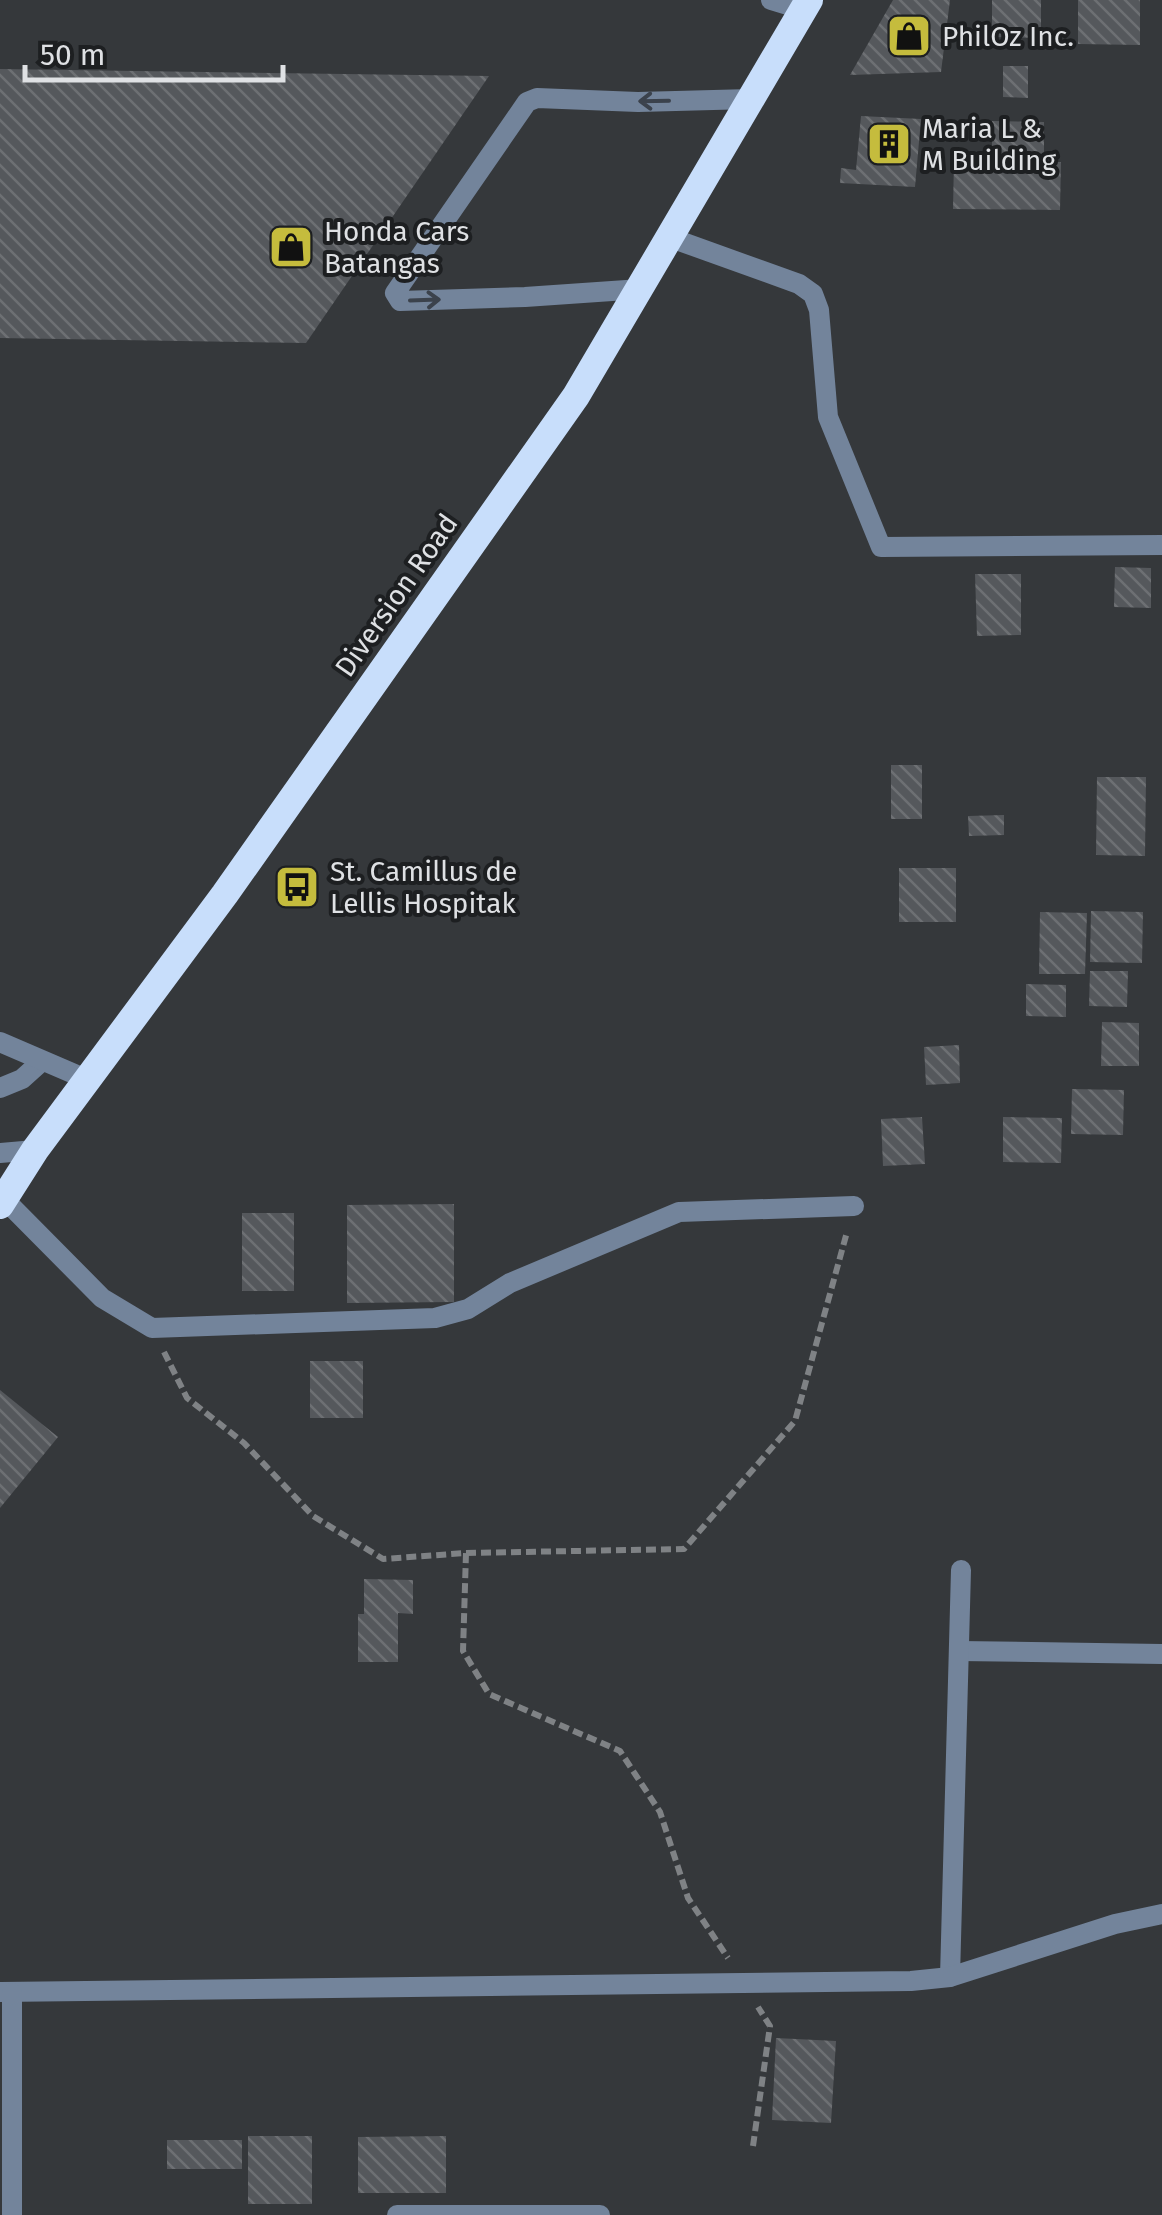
<svg xmlns="http://www.w3.org/2000/svg" width="1162" height="2215" viewBox="0 0 1162 2215" font-family="'Fira Sans',sans-serif">
	<style>
		.building { fill: url(#building-back-hatch) }
		.lines { fill: none; stroke-linecap: round; stroke-linejoin: round }
		.path { stroke: #7f8285; stroke-width: 6; stroke-dasharray: 10 5; stroke-linecap: butt }
		.service { stroke: #73849b; stroke-width: 20 }
		.minor { stroke: #73849b; stroke-width: 20 }
		.trunk { stroke: #c8defb; stroke-width: 28 }
		.oneway { stroke: #3b424c }
		.labels { text-anchor: middle; stroke-width: 8; stroke-linejoin: round; paint-order: stroke }
		.poi-label { font-size: 28px; fill: #dfe1e4; stroke: #1d1f21; text-anchor: start }
		.street-label { font-size: 28px; fill: #dfe1e4; stroke: #1d1f21 }
	</style>
	<defs>
		<pattern id="building-back-hatch" width="6" height="6" patternUnits="userSpaceOnUse" patternTransform="scale(2.5)"><rect width="6" height="6" fill="#55585c"/><path d="M-1 5l2 2M0 0l6 6M5-1l2 2" fill="none" stroke="#6d7073"/></pattern>
	</defs>
	<rect width="100%" height="100%" fill="#35383b"/>
	<g class="building">
		<polygon points="893,0 950,0 941,72 850,75"/>
		<polygon points="992,0 1041,0 1041,38 992,37"/>
		<polygon points="1078,0 1140,0 1140,45 1078,44"/>
		<polygon points="1003,66 1028,66 1028,98 1003,97"/>
		<polygon points="0,69 489,76 306,343 0,338"/>
		<polygon points="861,116 921,119 915,187 840,183 841,168 856,170"/>
		<polygon points="992,121 1044,122 1044,155 992,154"/>
		<polygon points="954,160 1061,162 1060,210 953,209"/>
		<polygon points="1115,567 1151,568 1151,608 1114,607"/>
		<polygon points="975,574 1021,574 1021,635 977,636"/>
		<rect x="891" y="765" width="31" height="54"/>
		<polygon points="1097,777 1146,777 1145,856 1096,855"/>
		<polygon points="1004,815 1004,835 969,836 968,816"/>
		<rect x="899" y="868" width="57" height="54"/>
		<polygon points="1091,911 1143,912 1142,963 1090,962"/>
		<polygon points="1040,912 1087,913 1085,974 1039,974"/>
		<polygon points="1090,971 1128,971 1127,1007 1089,1006"/>
		<polygon points="1026,984 1066,985 1066,1017 1026,1016"/>
		<polygon points="1102,1022 1139,1023 1139,1066 1101,1066"/>
		<polygon points="959,1045 960,1083 926,1085 924,1047"/>
		<polygon points="1072,1089 1124,1090 1123,1135 1071,1134"/>
		<polygon points="922,1117 925,1164 883,1166 881,1119"/>
		<polygon points="1003,1117 1062,1118 1061,1163 1003,1162"/>
		<polygon points="454,1204 454,1302 347,1303 347,1205"/>
		<rect x="242" y="1213" width="52" height="78"/>
		<rect x="310" y="1361" width="53" height="57"/>
		<polygon points="0,1390 58,1437 0,1508"/>
		<polygon points="364,1579 413,1580 413,1614 398,1613 398,1662 358,1662 358,1614 364,1614"/>
		<polygon points="776,2038 836,2041 831,2123 772,2120"/>
		<rect x="248" y="2136" width="64" height="68"/>
		<polygon points="446,2136 446,2193 358,2193 358,2137"/>
		<rect x="167" y="2140" width="75" height="29"/>
	</g>
	<g class="lines">
		<g class="path">
			<polyline points="164,1352 187,1398 244,1443 313,1516 383,1559 466,1553 463,1651 489,1694 620,1751 660,1812 688,1898 728,1958"/>
			<polyline points="466,1553 684,1549 795,1421 847,1232"/>
			<polyline points="753,2146 770,2026 758,2007"/>
		</g>
		<g class="service">
			<polyline points="771,0 804,10"/>
			<polyline points="641,289 525,297 400,301 395,293 527,102 537,98 638,102 751,99"/>
			<polyline points="0,1088 22,1079 42,1061"/>
			<polyline points="0,1153 35,1150"/>
		</g>
		<g class="minor">
			<polyline points="671,238 799,284 813,294 819,310 828,417 881,547 1162,545"/>
			<polyline points="0,1042 86,1079"/>
			<polyline points="4,1199 102,1298 152,1328 435,1318 468,1309 510,1283 679,1212 854,1206"/>
			<polyline points="959,1651 1162,1654"/>
			<polyline points="950,1977 961,1570"/>
			<polyline points="0,1992 911,1981 950,1977 1115,1924 1162,1914"/>
			<polyline points="12,2215 12,1993"/>
			<polyline points="397,2215 600,2215"/>
		</g>
		<polyline class="trunk" points="0,1205 35,1150 225,894 576,396 809,0"/>
	</g>
	<defs><path id="oneway-shaft" d="M-6 0H5M1.5-3L5.5 0L1.5 3" fill="none" stroke-width="1.6" stroke-linecap="round" stroke-linejoin="round" transform="scale(2.5)"/></defs>
	<g class="oneway">
		<use href="#oneway-shaft" transform="translate(654 101) rotate(179)"/>
		<use href="#oneway-shaft" transform="translate(425 300) rotate(-2)"/>
	</g>
	<defs>
		<symbol id="shop-square" viewBox="-11 -11 22 22"><rect x="-9" y="-9" width="18" height="18" rx="4" fill="#c5bc3d" stroke="#1d1f21"/><path d="M-5-2.5h2.3a2.7 3.5 0 0 1 5.4 0H5L5.5 6h-11ZM-1.5-2.5h3a1.5 2.3 0 0 0-3 0Z" fill="#111"/></symbol>
		<symbol id="building-square" viewBox="-11 -11 22 22"><rect x="-9" y="-9" width="18" height="18" rx="4" fill="#c5bc3d" stroke="#1d1f21"/><path d="M-4-6H4V6H1V3H-1V6H-4ZM-2.5-4.3h1.7v1.8h-1.7ZM.8-4.3h1.7v1.8H.8ZM-2.5-1h1.7V.8h-1.7ZM.8-1h1.7V.8H.8Z" fill="#111"/></symbol>
		<symbol id="bus-square" viewBox="-11 -11 22 22"><rect x="-9" y="-9" width="18" height="18" rx="4" fill="#c5bc3d" stroke="#1d1f21"/><path d="M-5-6H5V4H4V6H2V4H-2V6H-4V4H-5ZM-3.5-4V0h7V-4ZM-3.5 1.2v1.5H-2V1.2ZM2 1.2v1.5H3.5V1.2Z" fill="#111"/></symbol>
	</defs>
	<g fill-rule="evenodd">
		<use href="#shop-square" x="884" y="11" width="50" height="50"/>
		<use href="#building-square" x="864" y="119" width="50" height="50"/>
		<use href="#shop-square" x="266" y="222" width="50" height="50"/>
		<use href="#bus-square" x="272" y="862" width="50" height="50"/>
	</g>
	<g class="labels">
		<g class="poi-label">
			<text x="942" y="46">PhilOz Inc.</text>
			<text x="922" y="138">Maria L &amp;<tspan x="922" dy="32">M Building</tspan></text>
			<text x="324" y="241">Honda Cars<tspan x="324" dy="32">Batangas</tspan></text>
			<text x="330" y="881">St. Camillus de<tspan x="330" dy="32">Lellis Hospitak</tspan></text>
		</g>
		<g class="street-label">
			<text transform="translate(396 595) rotate(-55)" y="10">Diversion Road</text>
		</g>
	</g>
	<path d="M25 65v15h258v-15" fill="none" stroke="#dfe1e4" stroke-width="5"/>
	<text x="40" y="65" font-size="30" fill="#dfe1e4" stroke="#1d1f21" stroke-width="8" paint-order="stroke">50 m</text>
</svg>
